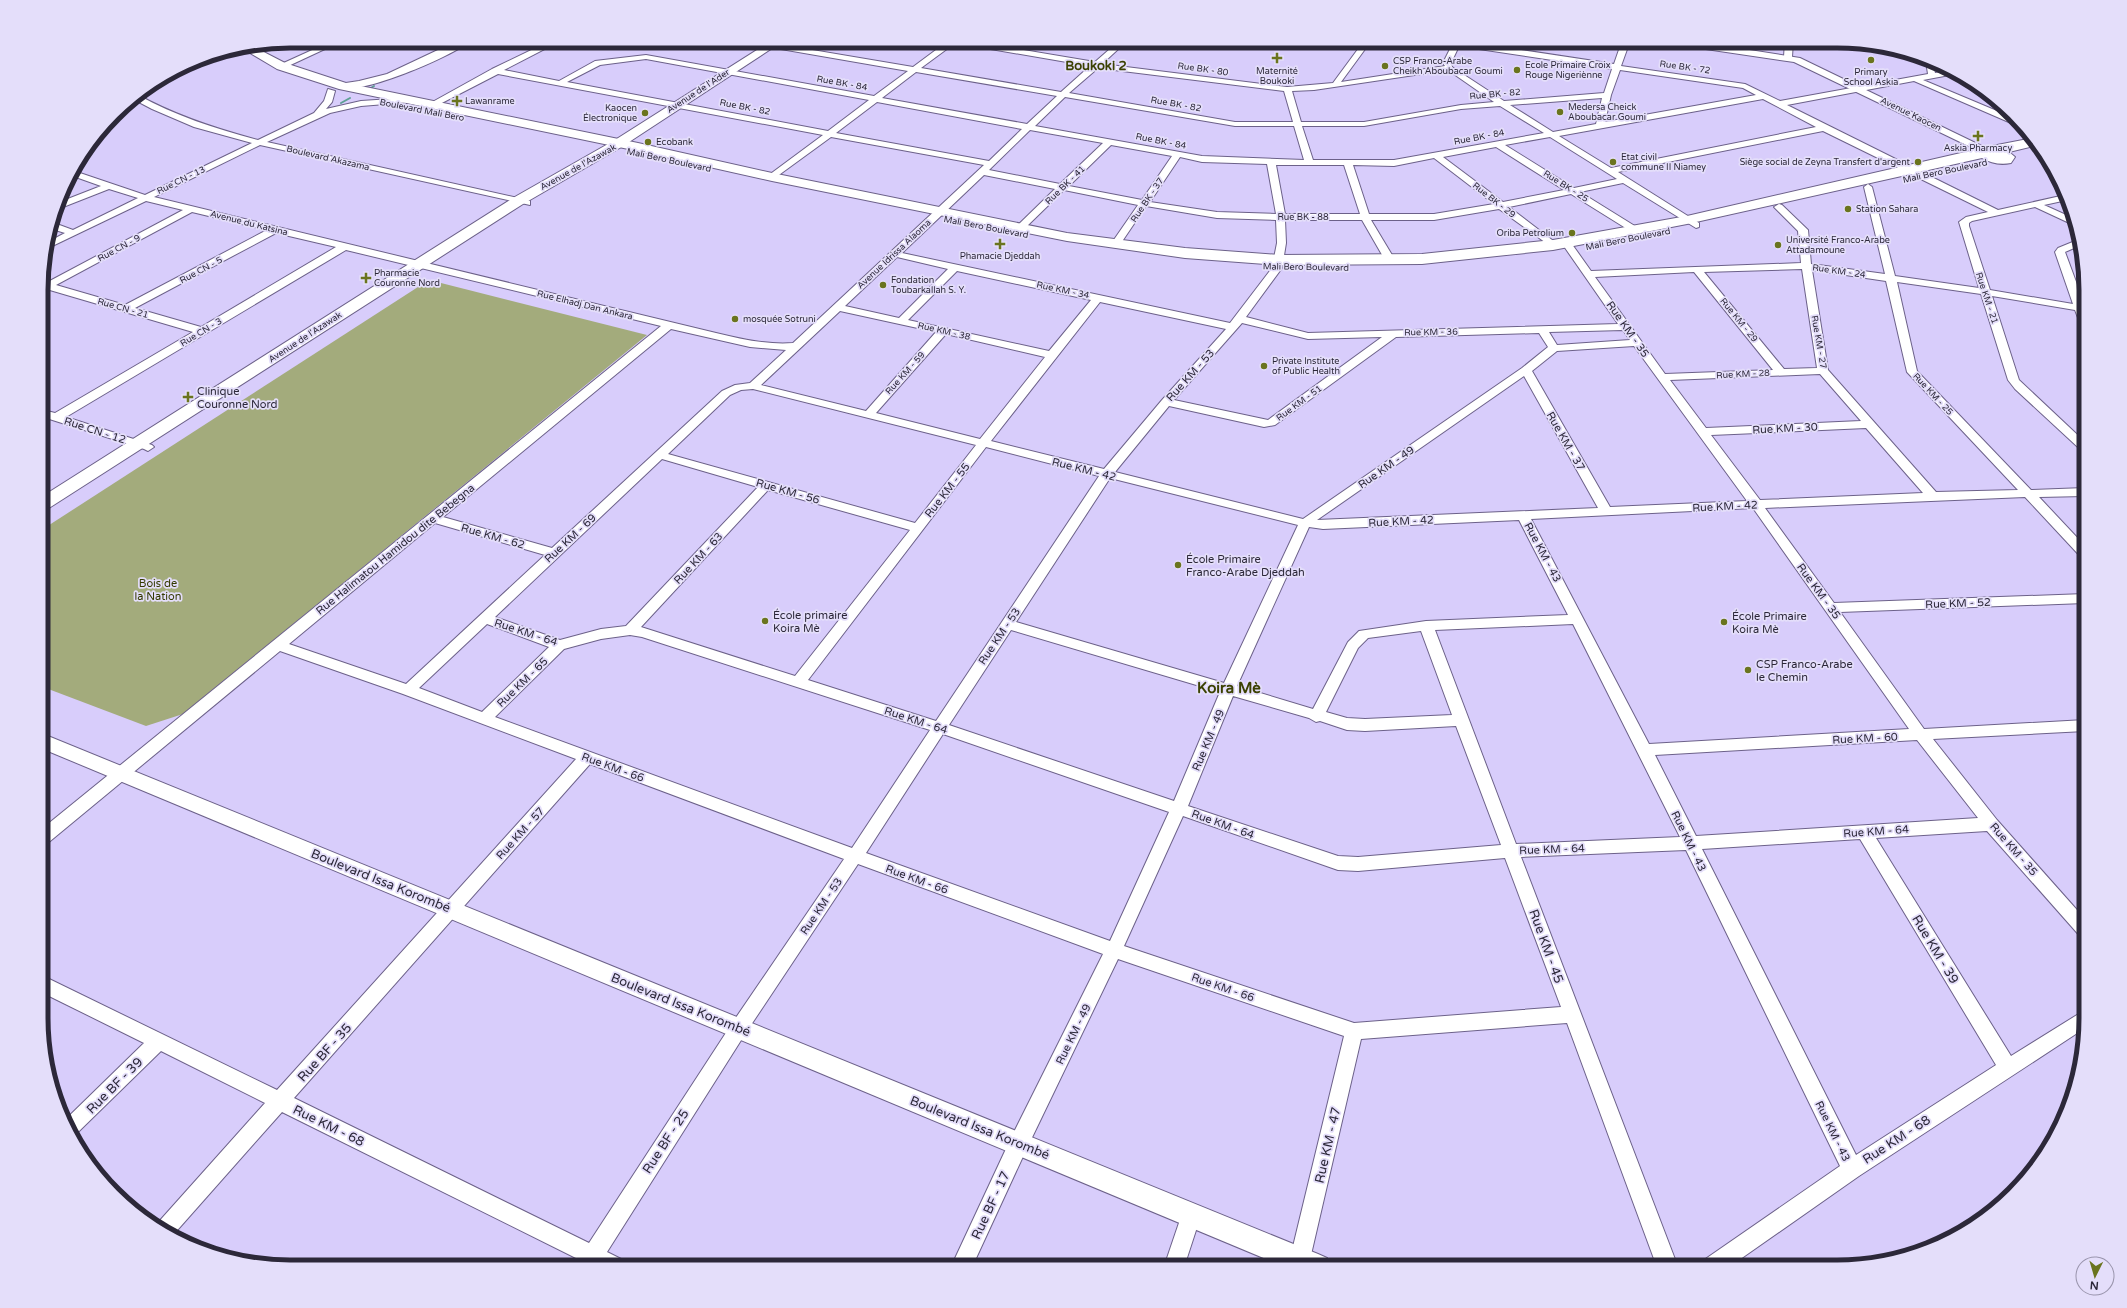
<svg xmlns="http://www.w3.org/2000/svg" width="2127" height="1308" viewBox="0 0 2127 1308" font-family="'Varela Round',sans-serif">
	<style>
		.green { fill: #a3ab7c }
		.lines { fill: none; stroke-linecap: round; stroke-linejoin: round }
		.stream { stroke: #5ea094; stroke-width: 2 }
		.minor-casing { stroke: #6c6189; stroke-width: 2 }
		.tertiary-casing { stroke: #6c6189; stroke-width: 2 }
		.secondary-casing { stroke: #6c6189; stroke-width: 2 }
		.primary-casing { stroke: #6c6189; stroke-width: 2 }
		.minor { fill: #fff; fill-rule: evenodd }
		.tertiary { fill: #fff; fill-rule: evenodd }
		.secondary { fill: #fff; fill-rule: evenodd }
		.primary { fill: #fff; fill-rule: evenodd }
		.poi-dot { fill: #6a741e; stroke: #e4defa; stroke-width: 1.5 }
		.labels { text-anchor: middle; stroke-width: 3.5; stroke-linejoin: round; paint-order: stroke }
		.far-poi-label { font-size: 9px; fill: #2c2839; stroke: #e4defa; text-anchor: start }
		.far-street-label { font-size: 9px; fill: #2c2839; stroke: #e4defa }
		.street-label { font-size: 11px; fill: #2c2839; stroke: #e4defa }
		.poi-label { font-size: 11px; fill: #2c2839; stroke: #e4defa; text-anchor: start }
		.park-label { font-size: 11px; fill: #343a00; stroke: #e4defa }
		.far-district-label { font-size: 13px; font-weight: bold; fill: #3b4102; stroke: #e4defa }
		.near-street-label { font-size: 13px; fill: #2c2839; stroke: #e4defa }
		.district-label { font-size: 15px; font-weight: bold; fill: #3b4102; stroke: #e4defa }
		.rim { fill: none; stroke: #2c2839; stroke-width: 5 }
	</style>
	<rect width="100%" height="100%" fill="#d8cdfb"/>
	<polygon class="green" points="441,283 647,335 183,714 146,726 43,687 43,529 418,287"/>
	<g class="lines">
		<g class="stream">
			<polyline points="436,51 456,41"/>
			<polyline points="371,88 374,86"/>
			<polyline points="341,103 350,98"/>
		</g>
		<defs>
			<g id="minor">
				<polygon points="332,41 342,41 284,68 277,66"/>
				<path d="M550,41H560L504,70L559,81L595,61L646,55L874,96L908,71L746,43L742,41H759L913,67L948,41H969L1095,62L1119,41H1127L1102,64L1287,87L1333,83L1361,45L1346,41H1371L1341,82L1445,66L1443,63L1452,45L1435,41H1462L1614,64L1622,41H1630L1621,66L1745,84L1780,101L1928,74L1926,61L1933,64L1935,73L1948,71L1955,74L1923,80L2016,119L2024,126H2018L1914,81L1787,105L1998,210L2065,195L2067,200L2044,205L2075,219L2078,227L2035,207L1972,221L1969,223V226L1990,290L2073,304L2055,252L2058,248L2080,239L2081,245L2065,252L2085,306V326L2080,323L2075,310L1992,296L2019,380L2085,442V451L2081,450L2015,389L2008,380L1981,294L1897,282L1917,371L2031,490L2085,488V496L2039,497L2085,546V557L2080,556L2025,497L1765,508L1834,603L2085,594V603L1840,612L1924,729L2085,720V731L1933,739L1997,820L2085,919V937L2079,935L1987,831L1876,838L2011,1056L2085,1010V1028L1859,1176L1729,1267H1701L1704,1260L1840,1166L1686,850L1521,857L1678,1267H1657L1567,1023L1361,1039L1310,1259L1306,1267L1293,1266L1290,1259L1344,1036L1118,959L1026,1150L972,1267H951L1012,1136L1103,954L858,864L745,1034L607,1252L623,1260L626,1267H594L586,1263L282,1112L173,1235L155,1226L265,1103L161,1051L73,1137L65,1120L144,1043L43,993V976L277,1090L576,759L403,694L280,651L49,842L43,843V828L661,326L346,250L66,417L152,445L154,447L148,451L144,449L43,417V410L55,413L193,332L43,288V282L46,283L183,210L146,201L46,249L48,242L65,233L52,229L54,223L73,230L138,198L109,189L58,209L60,202L101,186L70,175L74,171L145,195L252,143L194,127L152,109L133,99L138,95C176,116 216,129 258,140L314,113L324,101L328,89L335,91L332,102L326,109L361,101L407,98H410V102L361,106L330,113L267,142L527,200L530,201V205L260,145L154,197L716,333C741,339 767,345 793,343L984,165L831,137L772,180L768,177L769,175L823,135L498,74L434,107L427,105L492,69ZM955,43H956L1090,66L1061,92L921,68ZM1459,46L1612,69L1604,93L1504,101L1452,67L1451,63ZM646,59L869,100L828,131L567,82L600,65ZM1098,68L1284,91L1293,122H1235L1069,93ZM1448,70L1494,102L1461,105L1364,122H1301L1292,91L1314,90ZM1620,70L1743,88L1756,95L1605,122L1611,95ZM916,72L1057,96L1027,124L882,98ZM1065,97L1235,126H1294L1304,160L1202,156L1035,126ZM1602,98L1596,124L1553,132L1510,105ZM1763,99L1816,127L1611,168L1559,136ZM877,102L1022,129L989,161L836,133ZM1500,106L1544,133L1394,160H1313L1302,126H1364L1461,109ZM1030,130L1103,143L1060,184L989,170ZM1823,131L1988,212L1966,217L1959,222L1979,288L1895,276L1872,187L1868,184L1864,187L1885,274L1811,264L1808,230L1782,205L1779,204L1774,207L1798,231L1801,263L1591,271L1569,240H1563L1561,242L1618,324L1308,333L1246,317L1282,268L1286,243L1285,220H1362L1385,260L1390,263L1395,260L1371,220H1434L1499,209L1553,248L1558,245L1556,243L1509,207L1571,194L1632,232H1638V228L1580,192L1623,183L1696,228L1699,227V223L1618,172ZM1550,137L1617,179L1574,188L1505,145ZM1111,145L1172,156L1142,200L1069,186ZM1496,147L1564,190L1503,202L1443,157ZM1180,157L1202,162L1267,164L1276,214L1217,212L1150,202ZM1434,158L1494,204L1434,214H1369L1353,165L1394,166ZM1276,165H1344L1360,214H1285ZM984,175L1055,189L1018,225L1016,227L1021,230L1024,229L1064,190L1138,205L1111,244L1116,247L1119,246L1146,206L1217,218L1276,220L1277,243L1272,268L1230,323L902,253ZM192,212L267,230L125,305L56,285ZM276,233L336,247L201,327L135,308ZM897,257L948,269L899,318L845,306ZM1802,269L1817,368L1784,369L1704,272ZM1812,270L1886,281L1907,372L2018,490L1936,492L1828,370ZM957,271L1091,300L1049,351L908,320ZM1694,272L1773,370L1665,374L1595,277ZM1100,302L1226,329L1162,400L1104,469L991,441ZM840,311L936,332L866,411L761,385ZM1242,323L1308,339L1382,337L1268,420L1174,400ZM671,329L750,347L786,350L750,383L735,385L722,391L552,548L443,517ZM1623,330L1630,340L1557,345L1549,332ZM1539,333L1548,347L1522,368L1303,519L1115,472L1169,406L1264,427L1275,425L1396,337ZM946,334L1045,357L980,439L876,413ZM1634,346L1747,501L1610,507L1532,371L1557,351ZM1820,374L1861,421L1706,428L1670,380ZM1524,376L1598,508L1317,520ZM753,389L976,445L915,523L668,454L730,395L741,390ZM1866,428L1923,493L1760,500L1711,435ZM986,447L1099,476L936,721L808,680ZM662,459L758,487L626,626L601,629L560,640L495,617ZM1110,478L1298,525L1224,683L1016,622ZM768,490L910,530L795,676L641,627ZM1753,508L1909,729L1649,744L1531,519ZM1519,520L1568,615L1426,621L1359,631L1348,642L1313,709L1237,686L1309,527L1323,529ZM435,523L545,555L406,684L289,644ZM487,624L549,647L482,712L419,688ZM1573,624L1680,837L1516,844L1435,630ZM1011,630L1220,692L1174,801L949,725ZM1421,631L1452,715L1365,719L1347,718L1326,712L1358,648L1368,638ZM630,635L642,637L930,730L852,848L495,717L564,649L601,639ZM1233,696L1309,718L1316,722L1320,721L1347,730L1365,731L1456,726L1501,845L1358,857L1338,856L1188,806ZM943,734L1169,812L1110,941L866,853ZM1917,740L1978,818L1696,836L1655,755ZM590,764L844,859L733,1022L589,1243L294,1098ZM1183,816L1338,870L1358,871L1505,858L1561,1007L1354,1023L1124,946ZM1860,839L1996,1065L1856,1155L1702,849Z"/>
				<polygon points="1785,41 1793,41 1792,57 1788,59 1784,57"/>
				<polygon points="1191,1205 1198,1208 1201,1215 1184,1267 1164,1267 1184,1208"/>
			</g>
			<g id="tertiary">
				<path d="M457,41H469C457,55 350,100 338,86L339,84L359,81L387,74Z"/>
				<polygon points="1667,41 1692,41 1800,58 1992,151 1987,154 1983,153 1794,62 1672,44"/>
				<polygon points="43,734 1318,1254 1327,1258 1331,1267 1285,1267 43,749"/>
			</g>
			<polygon id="secondary" points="771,41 783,41 623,146 523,204 49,508 43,509 43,496 513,198 615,140"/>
			<path id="primary" d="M256,48L285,63L346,83L638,143L772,173L1067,233L1185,248L1280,255L1422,254L1553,240L1687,216L1987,147L2033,138L2038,145L2009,152L2015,157L2011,163C2001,165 1990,163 1982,158L1687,224L1553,250L1422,264L1280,265L1185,258L1067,241L772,181L638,151L339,89L277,69L245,50Z"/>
		</defs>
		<use href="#minor" class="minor-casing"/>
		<use href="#tertiary" class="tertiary-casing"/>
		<use href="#secondary" class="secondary-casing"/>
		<use href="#primary" class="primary-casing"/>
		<use href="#minor" class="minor"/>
		<use href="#tertiary" class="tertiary"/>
		<use href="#secondary" class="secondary"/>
		<use href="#primary" class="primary"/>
	</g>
	<g class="poi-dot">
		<path d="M1275 52h4v4h4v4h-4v4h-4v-4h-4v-4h4z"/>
		<circle cx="1871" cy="60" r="4"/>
		<circle cx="1385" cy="66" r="4"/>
		<circle cx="1517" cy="70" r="4"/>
		<path d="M455 95h4v4h4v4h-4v4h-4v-4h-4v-4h4z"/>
		<circle cx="1560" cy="112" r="4"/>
		<circle cx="645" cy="113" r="4"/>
		<path d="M1976 130h4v4h4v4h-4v4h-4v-4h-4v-4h4z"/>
		<circle cx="648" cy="142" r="4"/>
		<circle cx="1613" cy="162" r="4"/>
		<circle cx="1918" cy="162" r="4"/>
		<circle cx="1848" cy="209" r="4"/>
		<circle cx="1572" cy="233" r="4"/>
		<path d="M998 238h4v4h4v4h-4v4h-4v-4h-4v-4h4z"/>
		<circle cx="1778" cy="245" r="4"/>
		<path d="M364 272h4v4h4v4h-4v4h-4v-4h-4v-4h4z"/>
		<circle cx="883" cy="285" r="4"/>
		<circle cx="735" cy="319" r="4"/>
		<circle cx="1264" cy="366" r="4"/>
		<path d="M186 391h4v4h4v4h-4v4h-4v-4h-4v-4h4z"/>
		<circle cx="1178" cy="565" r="4"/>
		<circle cx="765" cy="621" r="4"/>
		<circle cx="1724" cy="622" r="4"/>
		<circle cx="1748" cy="670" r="4"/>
	</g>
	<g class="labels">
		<g class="far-poi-label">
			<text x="1393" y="64">CSP Franco-Arabe<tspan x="1393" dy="10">Cheikh Aboubacar Goumi</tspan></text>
			<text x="1525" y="68">Ecole Primaire Croix<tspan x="1525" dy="10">Rouge Nigeriènne</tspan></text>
			<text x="1277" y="74" text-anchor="middle">Maternité<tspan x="1277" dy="10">Boukoki</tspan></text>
			<text x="1871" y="75" text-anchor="middle">Primary<tspan x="1871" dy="10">School Askia</tspan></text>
			<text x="465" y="104">Lawanrame</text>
			<text x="1568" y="110">Medersa Cheick<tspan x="1568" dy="10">Aboubacar Goumi</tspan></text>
			<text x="637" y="111" text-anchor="end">Kaocen<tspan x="637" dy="10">Électronique</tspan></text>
			<text x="656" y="145">Ecobank</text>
			<text x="1978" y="151" text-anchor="middle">Askia Pharmacy</text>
			<text x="1621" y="160">Etat civil<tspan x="1621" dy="10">commune II Niamey</tspan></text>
			<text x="1910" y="165" text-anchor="end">Siège social de Zeyna Transfert d'argent</text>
			<text x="1856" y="212">Station Sahara</text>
			<text x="1564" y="236" text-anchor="end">Oriba Petrolium</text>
			<text x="1786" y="243">Université Franco-Arabe<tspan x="1786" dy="10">Attadamoune</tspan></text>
			<text x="1000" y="259" text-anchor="middle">Phamacie Djeddah</text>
			<text x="374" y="276">Pharmacie<tspan x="374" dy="10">Couronne Nord</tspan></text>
			<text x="891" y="283">Fondation<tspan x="891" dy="10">Toubarkallah S. Y.</tspan></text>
			<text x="743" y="322">mosquée Sotruni</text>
			<text x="1272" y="364">Private Institute<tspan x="1272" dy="10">of Public Health</tspan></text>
		</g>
		<g class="far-street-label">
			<text transform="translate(1685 67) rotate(8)" y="3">Rue BK - 72</text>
			<text transform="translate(1203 69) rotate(8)" y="3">Rue BK - 80</text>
			<text transform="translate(842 83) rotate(10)" y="3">Rue BK - 84</text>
			<text transform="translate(698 91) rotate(-33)" y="3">Avenue de l'Ader</text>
			<text transform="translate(1495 94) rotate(-5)" y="3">Rue BK - 82</text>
			<text transform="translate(1176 104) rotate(10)" y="3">Rue BK - 82</text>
			<text transform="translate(745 107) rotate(11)" y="3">Rue BK - 82</text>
			<text transform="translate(422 110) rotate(11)" y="3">Boulevard Mali Bero</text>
			<text transform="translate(1911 114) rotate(26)" y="3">Avenue Kaocen</text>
			<text transform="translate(1479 137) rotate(-11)" y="3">Rue BK - 84</text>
			<text transform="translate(1161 141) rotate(11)" y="3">Rue BK - 84</text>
			<text transform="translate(328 158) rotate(13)" y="3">Boulevard Akazama</text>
			<text transform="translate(669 160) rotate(12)" y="3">Mali Bero Boulevard</text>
			<text transform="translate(578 167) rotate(-29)" y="3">Avenue de l'Azawak</text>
			<text transform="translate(1945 171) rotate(-12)" y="3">Mali Bero Boulevard</text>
			<text transform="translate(181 180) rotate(-26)" y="3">Rue CN - 13</text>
			<text transform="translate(1065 185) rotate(-44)" y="3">Rue BK - 41</text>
			<text transform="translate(1566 186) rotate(32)" y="3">Rue BK - 25</text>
			<text transform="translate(1147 200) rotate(-56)" y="3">Rue BK - 37</text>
			<text transform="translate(1494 200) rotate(38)" y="3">Rue BK - 29</text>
			<text x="1303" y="220">Rue BK - 88</text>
			<text transform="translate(249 223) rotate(14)" y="3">Avenue du Katsina</text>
			<text transform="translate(986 227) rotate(11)" y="3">Mali Bero Boulevard</text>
			<text transform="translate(1628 239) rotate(-11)" y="3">Mali Bero Boulevard</text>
			<text transform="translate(119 248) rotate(-28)" y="3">Rue CN - 9</text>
			<text transform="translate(894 254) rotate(-43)" y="3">Avenue Idrissa Alaoma</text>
			<text transform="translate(1306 267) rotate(1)" y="3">Mali Bero Boulevard</text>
			<text transform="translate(201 270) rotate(-28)" y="3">Rue CN - 5</text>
			<text transform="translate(1839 271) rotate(8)" y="3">Rue KM - 24</text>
			<text transform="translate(1063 290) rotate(12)" y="3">Rue KM - 34</text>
			<text transform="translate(1987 298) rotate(72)" y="3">Rue KM - 21</text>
			<text transform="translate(585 305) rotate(14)" y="3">Rue Elhadj Dan Ankara</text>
			<text transform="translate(123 308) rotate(16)" y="3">Rue CN - 21</text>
			<text transform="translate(1739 320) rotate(51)" y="3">Rue KM - 29</text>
			<text transform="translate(944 331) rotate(13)" y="3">Rue KM - 38</text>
			<text transform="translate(201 332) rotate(-31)" y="3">Rue CN - 3</text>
			<text transform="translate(1431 332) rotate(-1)" y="3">Rue KM - 36</text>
			<text transform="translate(305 337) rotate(-33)" y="3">Avenue de l'Azawak</text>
			<text transform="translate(1819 342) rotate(80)" y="3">Rue KM - 27</text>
			<text transform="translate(905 373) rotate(-48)" y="3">Rue KM - 59</text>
			<text transform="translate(1743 374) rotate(-3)" y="3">Rue KM - 28</text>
			<text transform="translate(1933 394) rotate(47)" y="3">Rue KM - 25</text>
			<text transform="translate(1299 403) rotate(-36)" y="3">Rue KM - 51</text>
		</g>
		<g class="street-label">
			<text transform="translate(1628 329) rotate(55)" y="4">Rue KM - 35</text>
			<text transform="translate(1190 375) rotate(-48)" y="4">Rue KM - 53</text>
			<text transform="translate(1785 428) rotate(-3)" y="4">Rue KM - 30</text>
			<text transform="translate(95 430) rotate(18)" y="4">Rue CN - 12</text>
			<text transform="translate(1566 441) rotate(60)" y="4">Rue KM - 37</text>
			<text transform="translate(1386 467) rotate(-35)" y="4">Rue KM - 49</text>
			<text transform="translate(1084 469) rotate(14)" y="4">Rue KM - 42</text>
			<text transform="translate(947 490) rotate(-52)" y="4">Rue KM - 55</text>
			<text transform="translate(788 491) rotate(16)" y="4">Rue KM - 56</text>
			<text transform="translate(1725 506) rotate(-3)" y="4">Rue KM - 42</text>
			<text transform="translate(1401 521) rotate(-3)" y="4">Rue KM - 42</text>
			<text transform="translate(493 536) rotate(16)" y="4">Rue KM - 62</text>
			<text transform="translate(570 538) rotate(-43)" y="4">Rue KM - 69</text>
			<text transform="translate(395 549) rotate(-39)" y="4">Rue Halimatou Hamidou dite Bebegna</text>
			<text transform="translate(1543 552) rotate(62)" y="4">Rue KM - 43</text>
			<text transform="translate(698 558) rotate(-47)" y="4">Rue KM - 63</text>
			<text transform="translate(1819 591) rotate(54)" y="4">Rue KM - 35</text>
			<text transform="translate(1958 603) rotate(-2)" y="4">Rue KM - 52</text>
			<text transform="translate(526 632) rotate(18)" y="4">Rue KM - 64</text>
			<text transform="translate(999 636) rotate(-56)" y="4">Rue KM - 53</text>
			<text transform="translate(522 682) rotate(-44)" y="4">Rue KM - 65</text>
			<text transform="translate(916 720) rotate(18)" y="4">Rue KM - 64</text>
			<text transform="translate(1865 738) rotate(-3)" y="4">Rue KM - 60</text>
			<text transform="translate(1208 740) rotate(-67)" y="4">Rue KM - 49</text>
			<text transform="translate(613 767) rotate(20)" y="4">Rue KM - 66</text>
			<text transform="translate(1223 824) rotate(20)" y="4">Rue KM - 64</text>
			<text transform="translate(1876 831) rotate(-4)" y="4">Rue KM - 64</text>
			<text transform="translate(520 833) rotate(-48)" y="4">Rue KM - 57</text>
			<text transform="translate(1689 841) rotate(64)" y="4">Rue KM - 43</text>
			<text transform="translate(1552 849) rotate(-2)" y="4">Rue KM - 64</text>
			<text transform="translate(2014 849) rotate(49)" y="4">Rue KM - 35</text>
			<text transform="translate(917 879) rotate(20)" y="4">Rue KM - 66</text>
			<text transform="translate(821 906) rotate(-56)" y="4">Rue KM - 53</text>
			<text transform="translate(1223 987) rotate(19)" y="4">Rue KM - 66</text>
			<text transform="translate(1073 1034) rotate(-64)" y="4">Rue KM - 49</text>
			<text transform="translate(1833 1131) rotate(64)" y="4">Rue KM - 43</text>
		</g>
		<g class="poi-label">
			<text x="197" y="395">Clinique<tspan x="197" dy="13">Couronne Nord</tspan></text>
			<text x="1186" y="563">École Primaire<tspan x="1186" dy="13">Franco-Arabe Djeddah</tspan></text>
			<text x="773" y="619">École primaire<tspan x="773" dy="13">Koira Mè</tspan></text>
			<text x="1732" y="620">École Primaire<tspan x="1732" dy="13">Koira Mè</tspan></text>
			<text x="1756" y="668">CSP Franco-Arabe<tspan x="1756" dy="13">le Chemin</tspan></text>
		</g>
		<g class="park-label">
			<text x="158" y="587">Bois de<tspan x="158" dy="13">la Nation</tspan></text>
		</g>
		<g class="far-district-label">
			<text x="1096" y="70">Boukoki 2</text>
		</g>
		<g class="near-street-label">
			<text transform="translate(381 880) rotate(22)" y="5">Boulevard Issa Korombé</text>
			<text transform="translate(1547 946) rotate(70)" y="5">Rue KM - 45</text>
			<text transform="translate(1936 949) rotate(59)" y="5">Rue KM - 39</text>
			<text transform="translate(681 1004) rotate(22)" y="5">Boulevard Issa Korombé</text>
			<text transform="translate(324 1052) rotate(-48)" y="5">Rue BF - 35</text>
			<text transform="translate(114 1085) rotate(-45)" y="5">Rue BF - 39</text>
			<text transform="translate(329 1125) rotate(26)" y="5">Rue KM - 68</text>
			<text transform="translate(980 1127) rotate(22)" y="5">Boulevard Issa Korombé</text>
			<text transform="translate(1896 1139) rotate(-33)" y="5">Rue KM - 68</text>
			<text transform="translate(665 1141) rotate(-57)" y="5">Rue BF - 25</text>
			<text transform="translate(1327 1145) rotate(-77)" y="5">Rue KM - 47</text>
			<text transform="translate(990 1205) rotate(-65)" y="5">Rue BF - 17</text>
		</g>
		<g class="district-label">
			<text x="1229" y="693">Koira Mè</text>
		</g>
	</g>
	<path d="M0 0H2127V1308H0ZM290 48H1837A242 242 0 0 1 2079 290V1018A242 242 0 0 1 1837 1260H290A242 242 0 0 1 48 1018V290A242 242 0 0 1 290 48Z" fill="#e4defa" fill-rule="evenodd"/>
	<path class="rim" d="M290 48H1837A242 242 0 0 1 2079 290V1018A242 242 0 0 1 1837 1260H290A242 242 0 0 1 48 1018V290A242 242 0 0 1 290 48Z"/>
	<g transform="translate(2095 1276) rotate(185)"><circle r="19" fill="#e4defa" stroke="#9a95ad"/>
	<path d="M0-3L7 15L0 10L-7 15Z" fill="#6a741e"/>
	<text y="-6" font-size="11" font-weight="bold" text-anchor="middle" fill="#2c2839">N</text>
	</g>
</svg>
